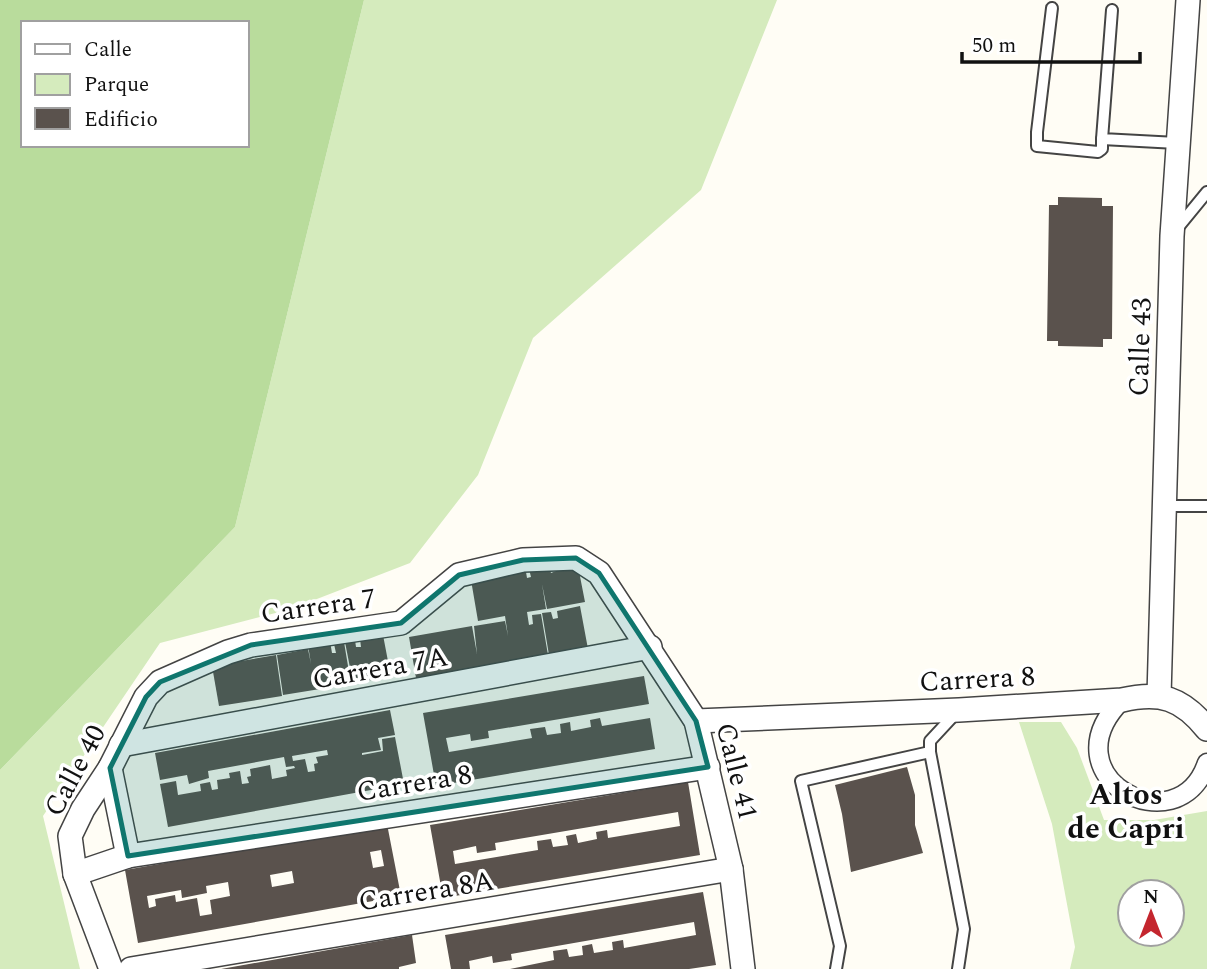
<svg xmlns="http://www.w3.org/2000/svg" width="1207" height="969" viewBox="0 0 1207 969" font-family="Spectral,serif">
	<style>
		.green { fill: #d5ebbd; fill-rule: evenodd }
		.forest { fill: #b9dc9c; fill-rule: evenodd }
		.building { fill: #5a524d; fill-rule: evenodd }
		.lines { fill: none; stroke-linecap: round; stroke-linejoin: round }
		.service-casing { stroke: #444; stroke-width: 14 }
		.pedestrian-casing { stroke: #444; stroke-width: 21 }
		.minor-casing { stroke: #444; stroke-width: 26 }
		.service { stroke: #fff; stroke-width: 10 }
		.pedestrian { stroke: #fff; stroke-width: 18 }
		.minor { stroke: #fff; stroke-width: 23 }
		.marked { fill: #0f766e; fill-opacity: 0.2; stroke: #0f766e; stroke-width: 5; stroke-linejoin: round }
		.labels { text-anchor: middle; stroke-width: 7; stroke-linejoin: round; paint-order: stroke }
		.street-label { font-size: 28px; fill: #111; stroke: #fff }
		.neighbourhood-label { font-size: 30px; font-weight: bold; fill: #111; stroke: #fff }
	</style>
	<rect width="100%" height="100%" fill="#fffdf5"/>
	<g class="green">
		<polygon points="364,0 777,0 701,190 533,338 478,475 410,563 291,609 160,643 43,816 80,969 0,969 0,770 235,527"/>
		<path d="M1019,722H1061L1077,748L1104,820H1154L1207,811V969H1070L1075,947L1052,824ZM1130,892H1172V934H1130Z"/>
	</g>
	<path class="forest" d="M0,0H364L235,527L0,770ZM23,23H247V145H23Z"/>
	<g class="building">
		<polygon points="1058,197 1102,198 1102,206 1113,206 1112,339 1103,339 1103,347 1058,346 1058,341 1047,341 1049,205 1058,205"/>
		<polygon points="577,561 585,602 547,609 542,584 546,609 527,612 529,625 533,624 532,615 541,614 548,655 416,678 409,637 472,626 477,654 474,626 505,621 508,636 505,616 478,621 471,580 525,566 527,578 531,577 529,569 549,566 551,573 556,571 555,564"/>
		<polygon points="580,606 588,649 549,655 542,613 551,612 553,619 558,618 557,611"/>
		<polygon points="383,635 391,677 353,683 345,642 355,640 356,647 361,647 360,639"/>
		<polygon points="330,641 332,653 336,653 334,644 344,642 351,684 283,695 277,655 308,649 311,664 308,645"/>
		<polygon points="276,655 282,696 219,706 212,666"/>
		<polygon points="644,676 649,704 488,731 489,738 471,741 470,734 446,738 449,752 532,738 530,729 545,727 547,735 561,733 560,724 570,722 571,731 591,727 590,720 600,718 602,726 650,718 655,749 436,786 423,713"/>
		<path d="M390,710L395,735L378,738L381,750L362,753V755L383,751L382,739L395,737L404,784L168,827L160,784L176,781L178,795L201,791L200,784L210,782L212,790L218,789L217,780L230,778L229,773L240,771L242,784L249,783L247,777L251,776L250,769L270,765L272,779L287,776L286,770L295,768L294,766L286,767L284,757L208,771L209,778L189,784L187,775L160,780L155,753ZM327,750L328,755L316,757L318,763L314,764L315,771L308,772L305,759L293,761L292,756Z"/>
		<polygon points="907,767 915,795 915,825 923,853 851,872 842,814 835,785"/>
		<path d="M688,782L700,855L443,898L430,825ZM678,812L680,826L608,838L607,830L596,832L597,839L578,843L576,834L566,836L568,845L553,847L551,839L537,841L538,850L455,864L453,851L476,846L477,853L496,850L495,843Z"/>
		<path d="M387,824L401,896L138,943L125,870ZM381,850L384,866L373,868L370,852ZM292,871L294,883L272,887L270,875ZM228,882L230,896L210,900L212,914L200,916L197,898L176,902L175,895L155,899L156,906L149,908L147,896L181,890L182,898L207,893L206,886Z"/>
		<polygon points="703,892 716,965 689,969 510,969 554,960 553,951 567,949 569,957 583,955 582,946 592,944 594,953 613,950 612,942 623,940 624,948 696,935 694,922 511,954 512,960 493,963 492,956 469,961 470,969 451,969 445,935"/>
		<polygon points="412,935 416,963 399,967 399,969 221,969"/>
	</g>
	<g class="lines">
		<defs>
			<g id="service">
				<polyline points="1052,8 1037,132 1037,146 1098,152 1102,149 1102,139"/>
				<polyline points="1112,10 1102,139 1177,143"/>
				<polyline points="1175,231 1207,192"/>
				<polyline points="1164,506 1207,506"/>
				<polyline points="956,713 930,741 930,752 964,929 958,969"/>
				<polyline points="836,969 840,946 801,781 930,752"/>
			</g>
			<path id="pedestrian" d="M1122,700C1045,777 1178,848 1207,763"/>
			<g id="minor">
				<polyline points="1159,696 1172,236 1188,0"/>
				<path d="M696,721L959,710L1122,700C1160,691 1182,698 1207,729"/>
				<polyline points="121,745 650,647"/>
				<polyline points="110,768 128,856"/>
				<polyline points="75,874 128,856 708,767"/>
				<polyline points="111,969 75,874 70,836 83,809 110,768 146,697 160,682 228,652 251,645 401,623 459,575 523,560 576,558 599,573 696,721 731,869 743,969"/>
				<polyline points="131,969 731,869"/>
			</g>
		</defs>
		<use href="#service" class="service-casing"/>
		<use href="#pedestrian" class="pedestrian-casing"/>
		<use href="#minor" class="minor-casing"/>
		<use href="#service" class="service"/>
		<use href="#pedestrian" class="pedestrian"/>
		<use href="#minor" class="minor"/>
	</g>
	<path class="marked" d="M576,558L599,573L696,721L708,767L128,856L110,768L146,697L160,682L251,645L401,623L459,575L523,560Z"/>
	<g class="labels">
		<g class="street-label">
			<text transform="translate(1139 347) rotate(-88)" y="10">Calle 43</text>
			<text transform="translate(318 605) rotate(-8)" y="10">Carrera 7</text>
			<text transform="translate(380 667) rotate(-10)" y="10">Carrera 7A</text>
			<text transform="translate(977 678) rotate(-3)" y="10">Carrera 8</text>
			<text transform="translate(74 770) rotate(-62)" y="10">Calle 40</text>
			<text transform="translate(738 771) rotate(76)" y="10">Calle 41</text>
			<text transform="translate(414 782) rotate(-9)" y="10">Carrera 8</text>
			<text transform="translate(426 890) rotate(-9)" y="10">Carrera 8A</text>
		</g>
		<g class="neighbourhood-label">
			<text x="1126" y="804">Altos<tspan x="1126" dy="34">de Capri</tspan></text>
		</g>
	</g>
	<rect x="21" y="21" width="228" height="126" fill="#ffffff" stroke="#a0a0a0" stroke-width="2"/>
	<rect x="35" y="44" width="35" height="10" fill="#ffffff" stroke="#a0a0a0" stroke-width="2"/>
	<text x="84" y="56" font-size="21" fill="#111111">Calle</text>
	<rect x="35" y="74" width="35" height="21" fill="#d5ebbd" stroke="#a0a0a0" stroke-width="2"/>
	<text x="84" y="91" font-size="21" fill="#111111">Parque</text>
	<rect x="35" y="108" width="35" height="21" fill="#5a524d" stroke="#a0a0a0" stroke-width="2"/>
	<text x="84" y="126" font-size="21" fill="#111111">Edificio</text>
	<g transform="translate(1151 913)"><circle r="33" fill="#ffffff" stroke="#a0a0a0" stroke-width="2"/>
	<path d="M0-5L12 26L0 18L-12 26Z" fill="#c4262e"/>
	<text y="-10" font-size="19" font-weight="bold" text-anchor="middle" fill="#111111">N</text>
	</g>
	<path d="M962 52v10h178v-10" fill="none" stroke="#111111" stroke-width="3.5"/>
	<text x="972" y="52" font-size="21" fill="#111111" stroke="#ffffff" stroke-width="5" paint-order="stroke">50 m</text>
</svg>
